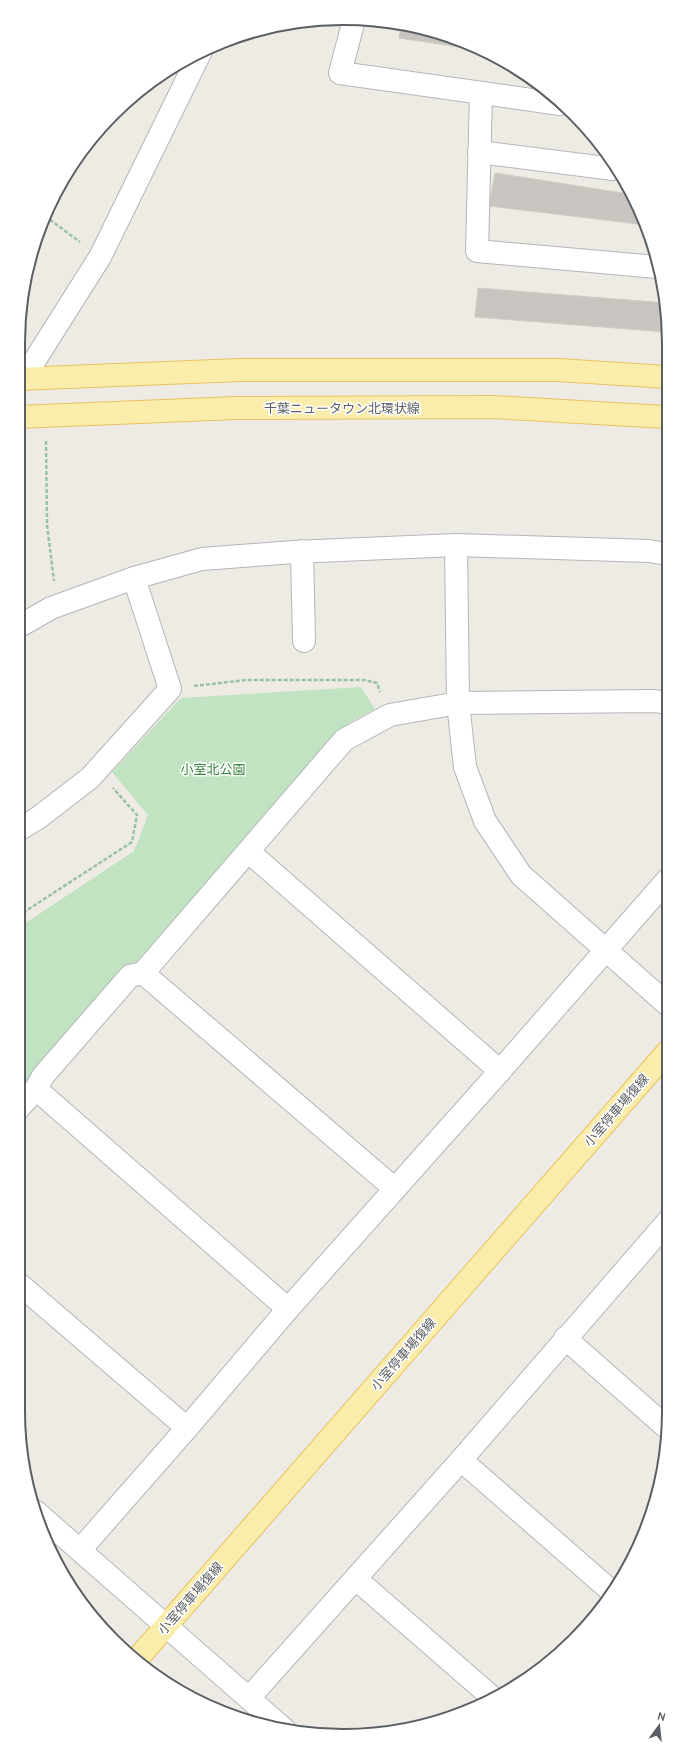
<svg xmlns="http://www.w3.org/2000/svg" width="687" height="1754" viewBox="0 0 687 1754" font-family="Cabin,'Noto Sans JP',sans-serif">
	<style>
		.green { fill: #c1e3c1 }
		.building { fill: #c8c5c0; stroke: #d1ccc2 }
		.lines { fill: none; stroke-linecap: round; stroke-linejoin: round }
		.minor-casing { stroke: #b3b6ba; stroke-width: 24 }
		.major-casing { stroke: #e9c260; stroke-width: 24 }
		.path { stroke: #99c1a5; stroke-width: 2.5; stroke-dasharray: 4 2; stroke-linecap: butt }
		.minor { stroke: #fff; stroke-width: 22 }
		.major { stroke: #faedab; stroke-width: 22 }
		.labels { text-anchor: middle; stroke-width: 3; stroke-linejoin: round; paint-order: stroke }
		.street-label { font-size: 13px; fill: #5b5f63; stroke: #fff }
		.park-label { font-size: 13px; fill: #3a833d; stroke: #fff }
		.rim { fill: none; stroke: #5b5f63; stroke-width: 2 }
	</style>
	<rect width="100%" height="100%" fill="#edebe3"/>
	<polygon class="green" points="361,687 375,709 348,724 138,962 18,1093 18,928 134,851 148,815 112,772 181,698"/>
	<g class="building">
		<polygon points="401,24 448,35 479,50 399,38"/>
		<polygon points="495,173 629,194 644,219 646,225 489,206"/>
		<polygon points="478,288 666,303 666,332 475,317"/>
	</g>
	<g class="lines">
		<defs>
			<g id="minor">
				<polyline points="354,20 340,73 560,104"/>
				<polyline points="481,93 477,251 657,267"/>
				<polyline points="479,152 613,169"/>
				<polyline points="23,379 100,257 201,51"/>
				<polyline points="456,545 458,703 465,767 485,821 521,875 668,1005"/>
				<polyline points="302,551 304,641"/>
				<polyline points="18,627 51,608 134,578 202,559 294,552 456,545 649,551 667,554"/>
				<polyline points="18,830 38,818 90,778 170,689 134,578"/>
				<polyline points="249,852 500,1071"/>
				<polyline points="143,973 395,1189"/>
				<polyline points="36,1089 288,1309"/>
				<polyline points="18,1109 36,1089 43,1076 130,976 143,973 344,740 390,715 458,703 654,701 667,703"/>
				<polyline points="18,1283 187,1428"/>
				<polyline points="565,1338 666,1427"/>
				<polyline points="461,1460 611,1591"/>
				<polyline points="35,1511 285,1730"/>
				<polyline points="80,1550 187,1428 288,1309 500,1071 668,879"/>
				<polyline points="356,1579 493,1698"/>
				<polyline points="249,1698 461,1460 669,1220"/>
			</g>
			<g id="major">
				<polyline points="18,379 240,370 559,370 666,377"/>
				<polyline points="18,417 236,408 493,407 666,417"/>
				<polyline points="138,1658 668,1051"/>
			</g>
		</defs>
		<use href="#minor" class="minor-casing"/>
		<use href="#major" class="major-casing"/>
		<g class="path">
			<polyline points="45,216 80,242"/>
			<polyline points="46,441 47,525 54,581"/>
			<polyline points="194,686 246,680 364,680 377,683 380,692"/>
			<polyline points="18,916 132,842 137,815 113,788"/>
		</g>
		<use href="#minor" class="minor"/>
		<use href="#major" class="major"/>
	</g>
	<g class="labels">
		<g class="street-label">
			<text x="342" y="413">千葉ニュータウン北環状線</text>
			<text transform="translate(616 1110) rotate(-49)" y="5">小室停車場復線</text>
			<text transform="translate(403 1354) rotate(-49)" y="5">小室停車場復線</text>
			<text transform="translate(190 1598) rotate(-49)" y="5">小室停車場復線</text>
		</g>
		<g class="park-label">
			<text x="213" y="774">小室北公園</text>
		</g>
	</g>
	<path d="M0 0H687V1754H0ZM343 25H344A318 318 0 0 1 662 343V1411A318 318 0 0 1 344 1729H343A318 318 0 0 1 25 1411V343A318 318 0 0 1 343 25Z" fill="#fff" fill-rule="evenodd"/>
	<path class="rim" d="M343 25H344A318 318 0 0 1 662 343V1411A318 318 0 0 1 344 1729H343A318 318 0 0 1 25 1411V343A318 318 0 0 1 343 25Z"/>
	<g transform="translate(659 1726) rotate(15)" stroke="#ffffff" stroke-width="3" paint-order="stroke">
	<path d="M0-3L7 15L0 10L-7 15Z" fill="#5b5f63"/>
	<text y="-6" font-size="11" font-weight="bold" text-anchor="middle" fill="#5b5f63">N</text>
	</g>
</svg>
